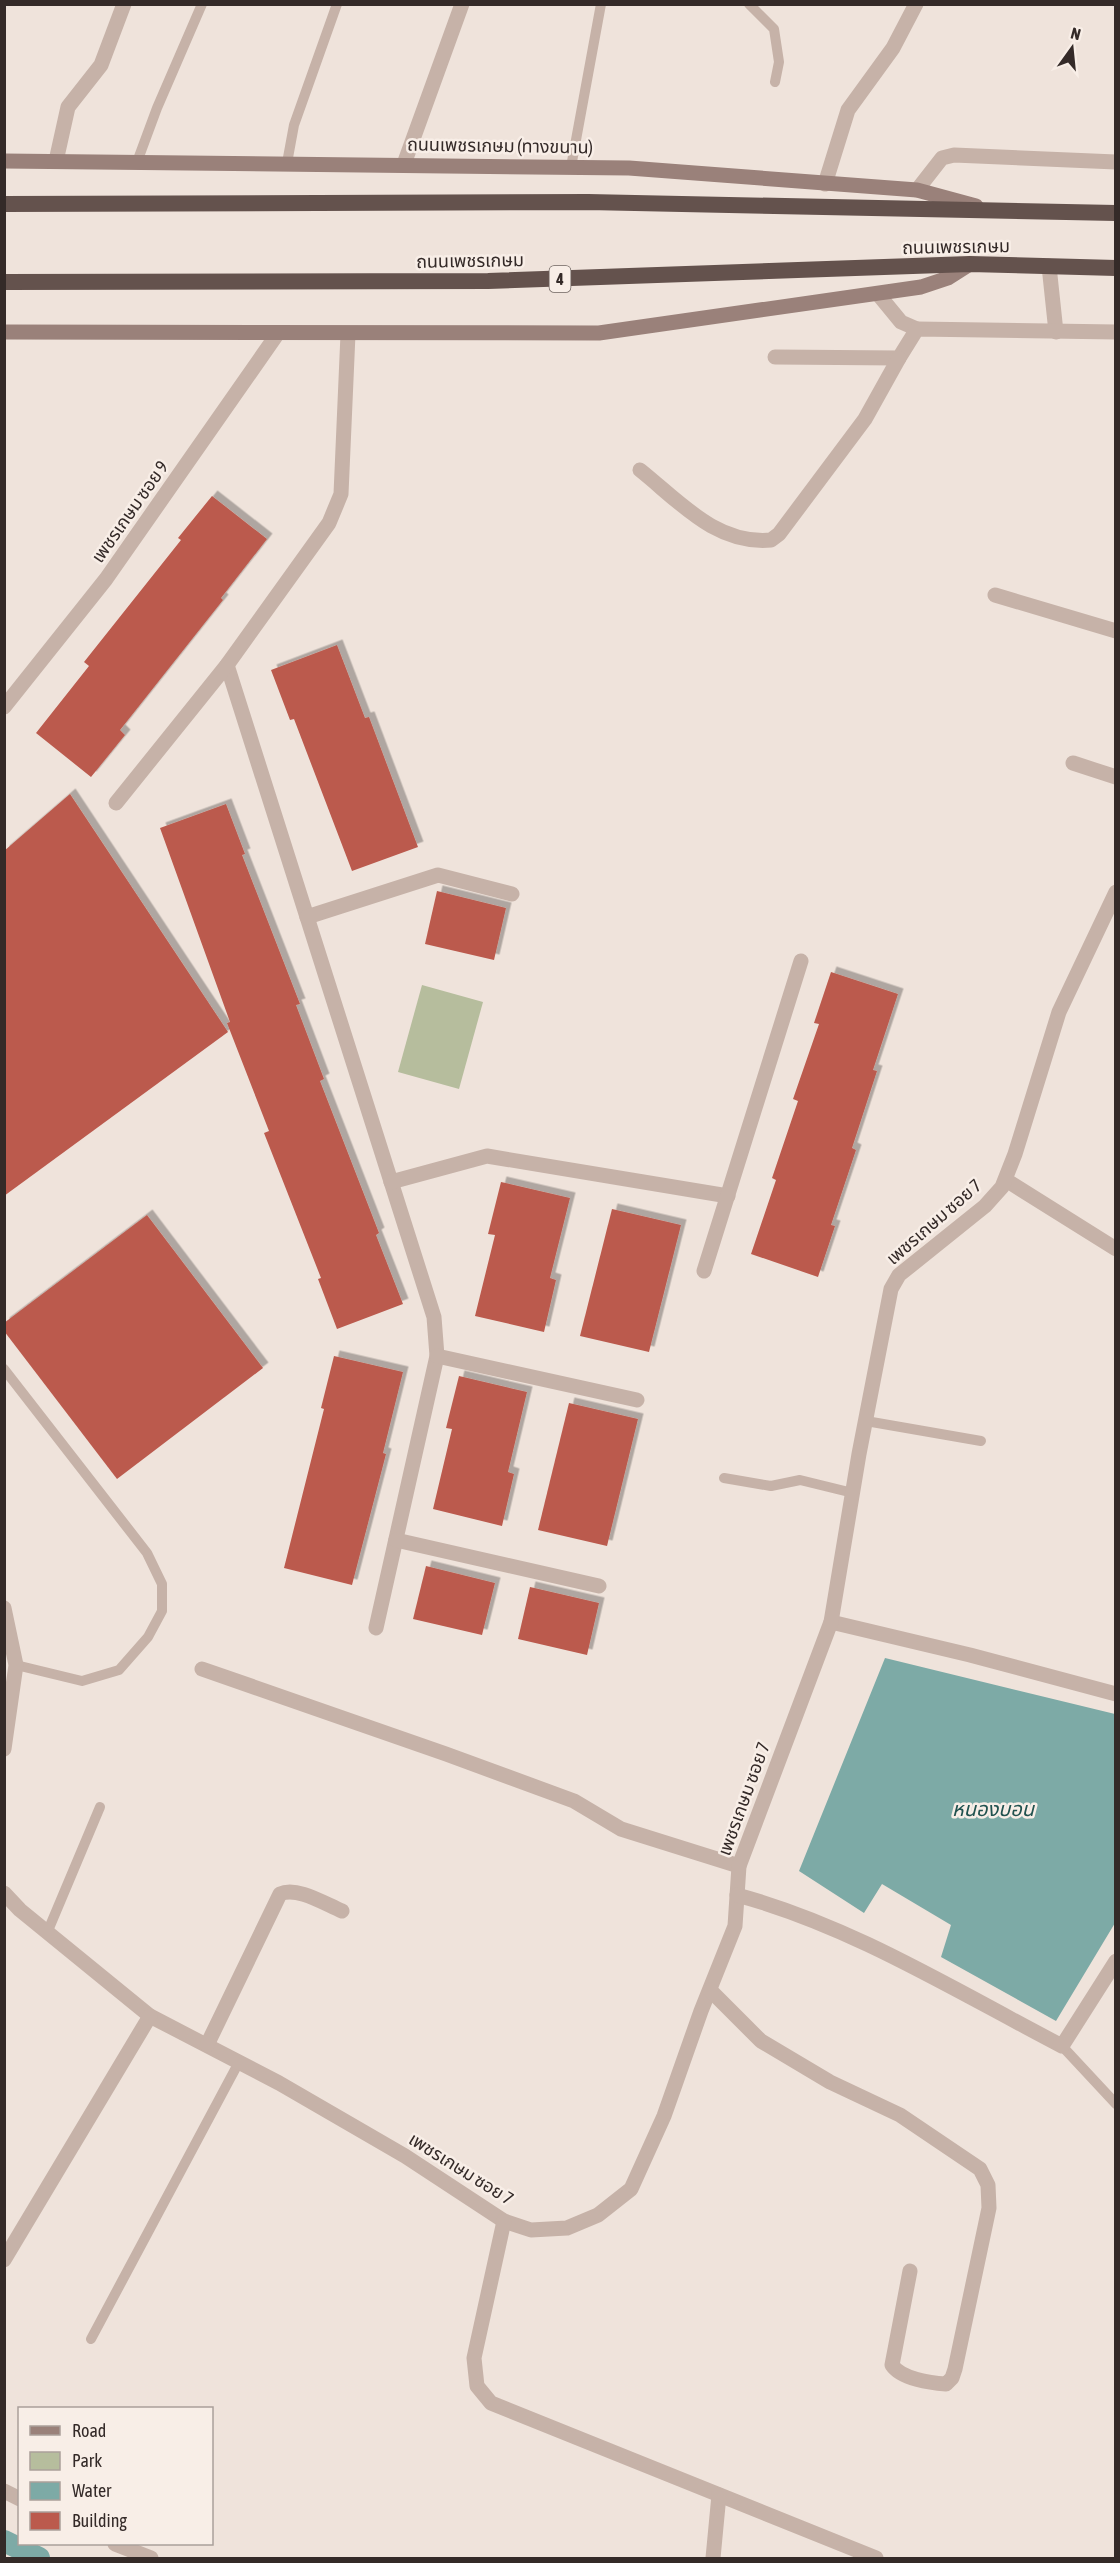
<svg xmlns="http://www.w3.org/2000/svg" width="1120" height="2563" viewBox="0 0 1120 2563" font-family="'Asap Condensed','Noto Sans Thai',sans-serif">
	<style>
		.green { fill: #b6bd9d }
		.water { fill: #7daaa6 }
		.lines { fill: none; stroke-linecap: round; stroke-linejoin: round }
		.canal { stroke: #7daaa6; stroke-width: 22 }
		.building { fill: #bb5a4d; filter: url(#shadow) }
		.service { stroke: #c6b2a8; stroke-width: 10 }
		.minor { stroke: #c6b2a8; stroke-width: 15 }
		.secondary { stroke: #9a817a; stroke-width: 15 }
		.trunk { stroke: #64524d; stroke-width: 16 }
		.labels { text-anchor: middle; stroke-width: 5; stroke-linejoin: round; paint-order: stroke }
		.shield { fill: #f8eee7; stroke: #6f6561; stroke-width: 1.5 }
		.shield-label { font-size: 16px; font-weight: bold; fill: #342a28 }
		.street-label { font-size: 18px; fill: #342a28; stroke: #f8eee7 }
		.water-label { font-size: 20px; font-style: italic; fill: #21524f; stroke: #f8eee7 }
	</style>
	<defs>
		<filter id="shadow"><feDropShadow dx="5.5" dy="-5.5" stdDeviation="0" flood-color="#0004"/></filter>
	</defs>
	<rect width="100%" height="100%" fill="#efe3db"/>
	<polygon class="green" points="422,985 483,1002 459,1089 398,1072"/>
	<polygon class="water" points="885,1658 1115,1714 1115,1923 1056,2021 941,1957 951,1925 882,1884 864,1913 799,1871"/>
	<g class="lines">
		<polyline class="canal" points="4,2541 39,2558"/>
	</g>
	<g class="building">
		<polygon points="212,496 267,539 221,598 223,600 120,730 125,735 91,777 36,733 89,666 84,662 181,540 178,538"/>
		<polygon points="337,645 365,718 369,717 418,847 352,871 294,719 290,720 271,670"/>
		<polygon points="70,794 228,1032 4,1196 4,851"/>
		<polygon points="226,804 245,854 242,855 300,1004 296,1005 324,1079 320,1081 379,1233 376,1235 403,1304 337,1329 318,1279 321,1278 264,1133 269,1131 227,1023 230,1022 160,828"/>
		<polygon points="437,891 506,908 494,960 425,944"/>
		<polygon points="831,972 898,994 873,1070 877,1071 852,1148 856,1150 831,1225 835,1226 818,1277 751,1254 776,1180 772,1178 798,1101 793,1099 819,1024 814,1023"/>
		<polygon points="501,1182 570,1198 550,1278 556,1280 544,1332 475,1316 495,1235 488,1234"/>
		<polygon points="612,1209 681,1225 649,1352 580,1336"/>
		<polygon points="147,1215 263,1368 117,1479 4,1331 4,1323"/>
		<polygon points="334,1356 403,1372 383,1453 386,1454 352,1585 284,1568 324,1409 321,1408"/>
		<polygon points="459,1376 527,1392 508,1472 514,1474 502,1526 433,1509 452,1429 446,1428"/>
		<polygon points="569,1403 638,1419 607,1546 538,1530"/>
		<polygon points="426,1566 495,1583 482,1635 413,1619"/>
		<polygon points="530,1587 599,1603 587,1655 518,1639"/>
	</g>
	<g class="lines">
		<g class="service">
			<polyline points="749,4 774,29 779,62 775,82"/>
			<polyline points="137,162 157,108 202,4"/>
			<polyline points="287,163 294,125 337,4"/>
			<polyline points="571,167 601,4"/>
			<polyline points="4,1369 147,1553 162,1584 162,1611 148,1637 119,1670 82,1681 16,1665"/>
			<polyline points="866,1421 981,1441"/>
			<polyline points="724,1478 771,1486 800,1480 853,1493"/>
			<polyline points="47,1933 100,1807"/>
			<polyline points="1062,2046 1116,2104"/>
			<polyline points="91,2339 239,2062"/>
		</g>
		<g class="minor">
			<polyline points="56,161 68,107 101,65 124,4"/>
			<polyline points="404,164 462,4"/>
			<polyline points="825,184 848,110 893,48 916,4"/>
			<polyline points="917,190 942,158 954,155 1116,162"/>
			<polyline points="1049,266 1056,332"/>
			<polyline points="878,294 901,322 917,329"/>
			<polyline points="775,357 899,358 917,329 1116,332"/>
			<path d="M640,470C679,501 716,545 771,540L779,534L865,419L899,358"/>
			<polyline points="995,595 1116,631"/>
			<polyline points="227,665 434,1317 437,1356 376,1628"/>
			<polyline points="4,707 106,579 278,333"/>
			<polyline points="1073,763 1116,777"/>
			<polyline points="116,803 227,665 329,523 341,494 348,334"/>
			<polyline points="307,917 438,875 512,894"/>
			<polyline points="1006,1180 1116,1249"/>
			<polyline points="391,1182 487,1156 728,1196"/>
			<polyline points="704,1271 801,961"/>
			<polyline points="437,1356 637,1400"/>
			<polyline points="396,1540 599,1586"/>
			<polyline points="4,1608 16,1665 4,1749"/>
			<polyline points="831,1622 970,1655 1116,1694"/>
			<polyline points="202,1669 446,1754 574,1801 621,1829 739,1866"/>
			<polyline points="4,1893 20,1910 150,2016 279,2083 405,2156 504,2221 531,2230 567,2228 598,2215 631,2189 664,2116 701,2011 735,1926 739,1866 831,1622 859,1454 891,1289 899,1275 985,1206 1002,1187 1015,1154 1059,1012 1116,892"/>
			<path d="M737,1895C852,1926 956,1991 1062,2046L1116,1961"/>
			<path d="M710,1990L761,2041L830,2082L900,2115L980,2169L988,2185L989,2208L955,2369L952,2378L946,2384C931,2383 901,2379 892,2365L910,2271"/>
			<path d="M207,2045L280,1894C297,1886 325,1904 342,1911"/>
			<polyline points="504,2221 474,2358 477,2386 491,2403 876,2558"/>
			<polyline points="4,2260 150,2016"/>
			<polyline points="4,2491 20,2499"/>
			<polyline points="115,2544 151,2558"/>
			<polyline points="713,2558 719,2495"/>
		</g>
		<g class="secondary">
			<polyline points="4,161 629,168 917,190 976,206"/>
			<polyline points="4,332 599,333 921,287 948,278 970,264"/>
		</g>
		<g class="trunk">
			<polyline points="4,204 588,202 1116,213"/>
			<polyline points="4,282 488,281 970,264 1116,268"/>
		</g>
	</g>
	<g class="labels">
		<rect class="shield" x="549.5" y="266" width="21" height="26" rx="4.5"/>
		<g class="shield-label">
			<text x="560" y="285">4</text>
		</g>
		<g class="street-label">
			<text transform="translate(500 146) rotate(1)" y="6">ถนนเพชรเกษม (ทางขนาน)</text>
			<text transform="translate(956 247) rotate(-1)" y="6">ถนนเพชรเกษม</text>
			<text transform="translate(470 261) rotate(-1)" y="6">ถนนเพชรเกษม</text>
			<text transform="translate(130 512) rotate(-55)" y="6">เพชรเกษม ซอย 9</text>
			<text transform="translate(934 1222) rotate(-41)" y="6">เพชรเกษม ซอย 7</text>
			<text transform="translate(744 1799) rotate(-70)" y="6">เพชรเกษม ซอย 7</text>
			<text transform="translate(461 2169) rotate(32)" y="6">เพชรเกษม ซอย 7</text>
		</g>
		<g class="water-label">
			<text x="993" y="1816">หนองบอน</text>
		</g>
	</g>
	<rect width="1120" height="2563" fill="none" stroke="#342a28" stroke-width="12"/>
	<rect x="18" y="2407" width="195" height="138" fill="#f8eee7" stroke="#aaa09b" stroke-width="1.5"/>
	<rect x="30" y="2426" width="30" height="9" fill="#9a817a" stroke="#aaa09b" stroke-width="1.5"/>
	<text x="72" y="2437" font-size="18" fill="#342a28">Road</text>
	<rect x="30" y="2452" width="30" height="18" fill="#b6bd9d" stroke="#aaa09b" stroke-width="1.5"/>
	<text x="72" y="2467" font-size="18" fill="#342a28">Park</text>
	<rect x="30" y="2482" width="30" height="18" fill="#7daaa6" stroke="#aaa09b" stroke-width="1.5"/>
	<text x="72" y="2497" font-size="18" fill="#342a28">Water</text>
	<rect x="30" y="2512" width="30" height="18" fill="#bb5a4d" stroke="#aaa09b" stroke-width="1.5"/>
	<text x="72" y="2527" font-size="18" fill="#342a28">Building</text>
	<g transform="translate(1072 48) rotate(15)" stroke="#f8eee7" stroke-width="4.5" paint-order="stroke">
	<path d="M0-4.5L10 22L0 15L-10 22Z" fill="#342a28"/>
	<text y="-9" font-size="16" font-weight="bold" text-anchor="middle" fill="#342a28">N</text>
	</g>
</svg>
